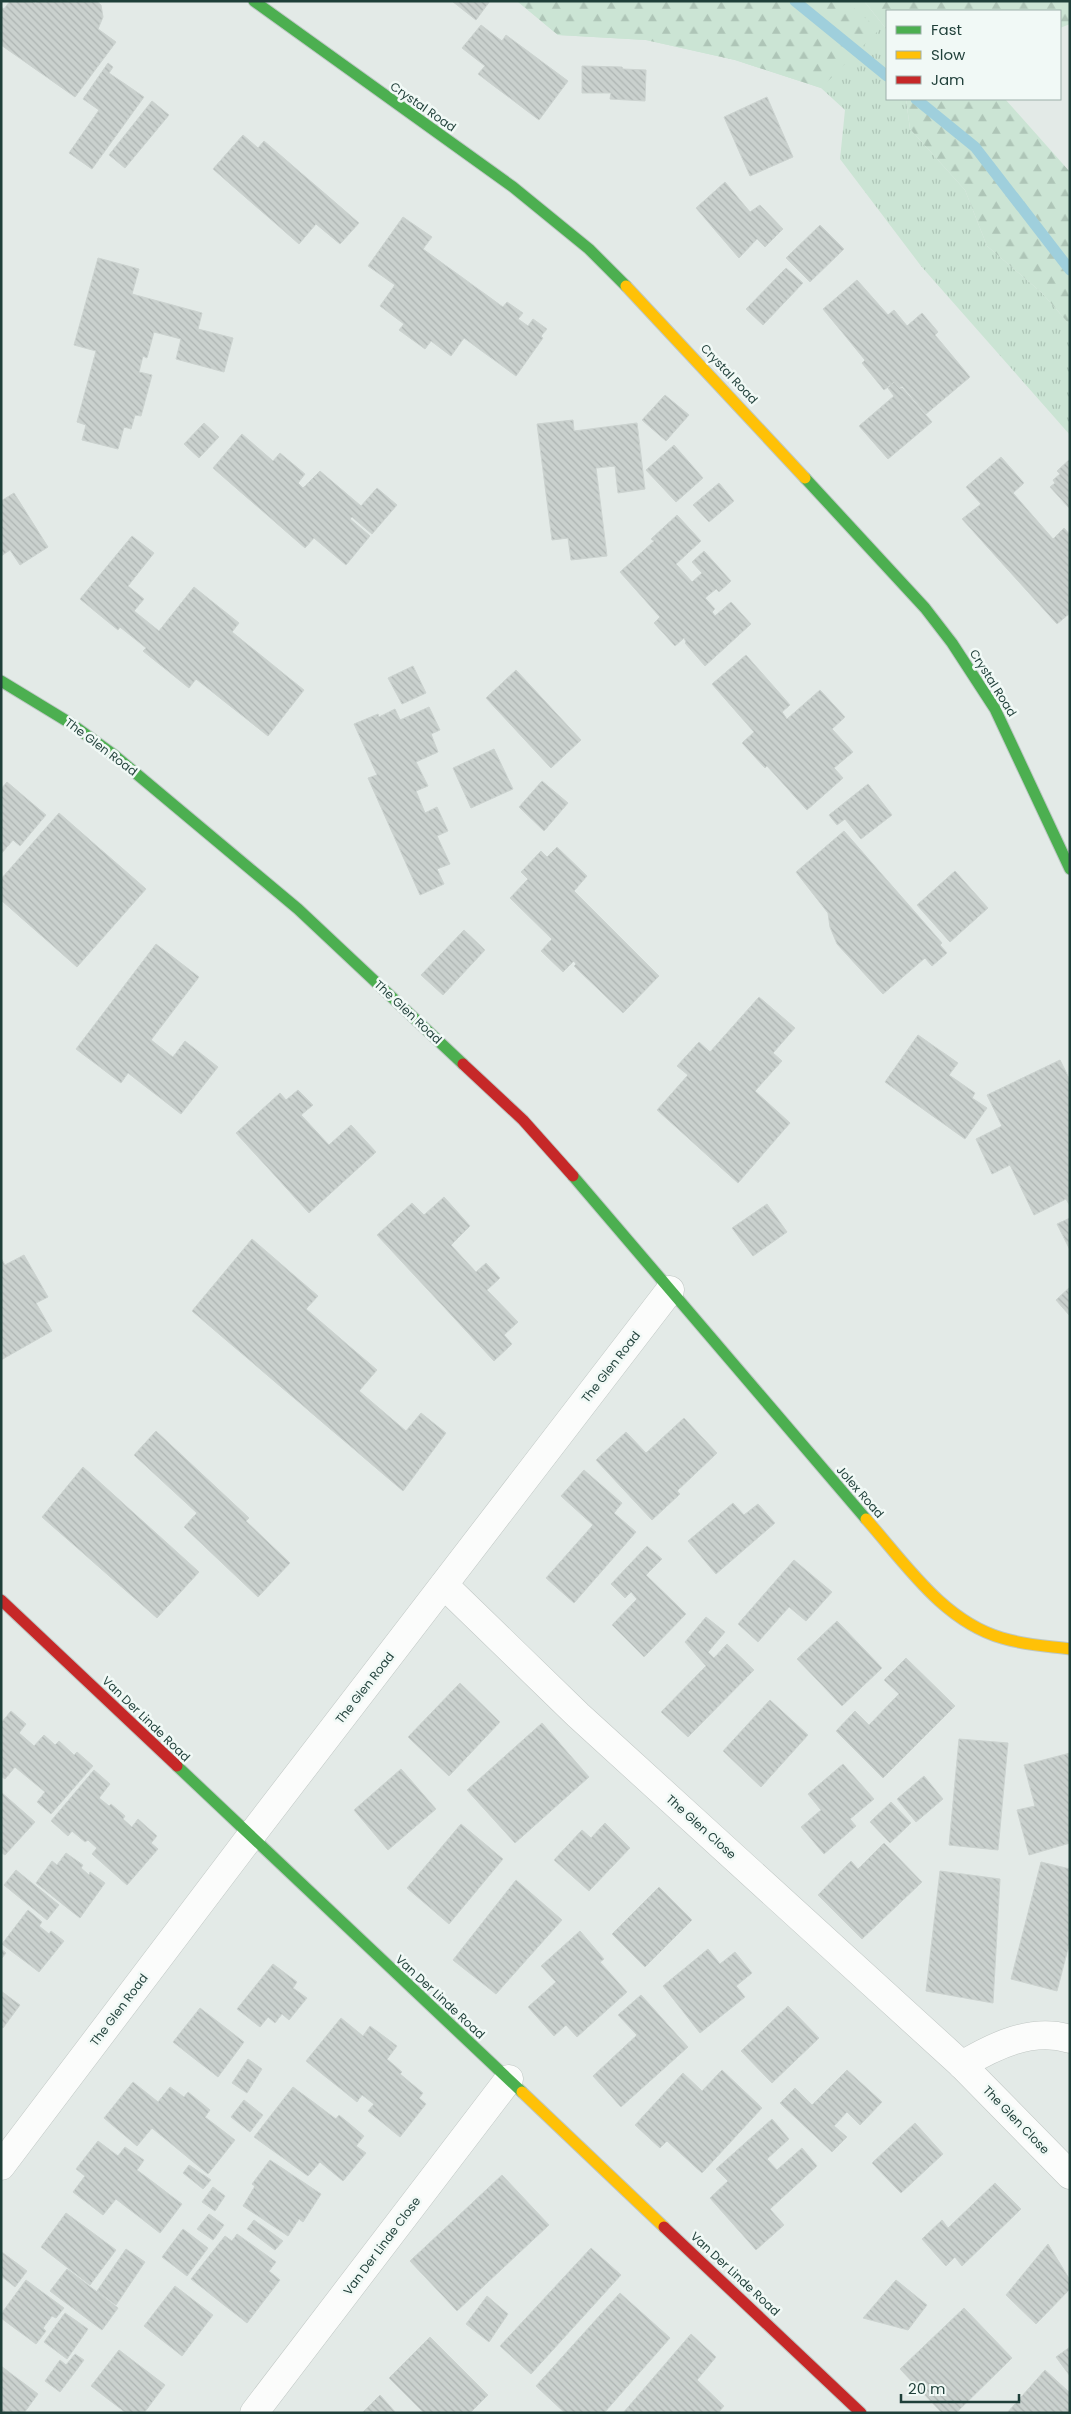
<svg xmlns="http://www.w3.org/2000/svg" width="1071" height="2414" viewBox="0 0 1071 2414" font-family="Poppins,sans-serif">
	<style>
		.grass { fill: url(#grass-tufts) }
		.forest { fill: url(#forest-firs) }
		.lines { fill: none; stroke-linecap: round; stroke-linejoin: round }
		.stream { stroke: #9fcfdc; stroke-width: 11 }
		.building { fill: url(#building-back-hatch); stroke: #ccd3d0 }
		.street-casing { stroke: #c0c7c4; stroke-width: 29 }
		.fast-casing { stroke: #bec8c5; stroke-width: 13 }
		.slow-casing { stroke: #bec8c5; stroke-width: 13 }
		.jam-casing { stroke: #bec8c5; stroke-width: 13 }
		.street { stroke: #fbfcfb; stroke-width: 28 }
		.fast { stroke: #4caf50; stroke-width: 11 }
		.slow { stroke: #ffc107; stroke-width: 11 }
		.jam { stroke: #c62828; stroke-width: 11 }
		.labels { text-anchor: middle; stroke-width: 5; stroke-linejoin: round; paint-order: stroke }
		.street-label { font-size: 12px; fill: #1f3f39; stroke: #f1f9f6 }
	</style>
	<defs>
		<pattern id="grass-tufts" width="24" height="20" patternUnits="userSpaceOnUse" patternTransform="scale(1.25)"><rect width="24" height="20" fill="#cbe4d4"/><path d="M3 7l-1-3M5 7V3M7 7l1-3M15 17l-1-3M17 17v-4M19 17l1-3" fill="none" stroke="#aec5b7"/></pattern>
		<pattern id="forest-firs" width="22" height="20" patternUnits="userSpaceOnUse" patternTransform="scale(1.25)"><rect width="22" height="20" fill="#cbe4d4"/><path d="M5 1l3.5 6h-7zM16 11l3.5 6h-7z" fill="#aec5b7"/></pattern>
		<pattern id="building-back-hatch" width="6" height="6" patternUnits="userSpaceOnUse" patternTransform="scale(1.25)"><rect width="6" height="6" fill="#cad1ce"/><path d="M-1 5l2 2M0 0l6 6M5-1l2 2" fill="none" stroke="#adb4b2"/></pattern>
	</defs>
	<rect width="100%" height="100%" fill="#e3eae7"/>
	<polygon class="grass" points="517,1 864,1 887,30 887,99 906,99 910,129 965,190 987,246 1042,293 1070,325 1070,435 921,266 840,159 845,110 821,88 735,60 646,40 558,35"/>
	<g class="forest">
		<polygon points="517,1 846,1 879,30 821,88 735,60 646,40 558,35"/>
		<polygon points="864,1 1070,1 1070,24 1060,28 1060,11 887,11 887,30"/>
		<polygon points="906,99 1005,99 1070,172 1070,325 1042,293 987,246 965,190 910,129"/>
	</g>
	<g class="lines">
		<g class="stream">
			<polyline points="795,1 887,76"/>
			<polyline points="916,99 975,147 1070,270"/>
		</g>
	</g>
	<g class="building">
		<polygon points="10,1 32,1 36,4 38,1 96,1 101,5 103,17 98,29 116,42 75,97 1,45 1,7 4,9"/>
		<polygon points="452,1 490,1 476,20"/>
		<polygon points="481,25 502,41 506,35 568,81 539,120 478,74 485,66 462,48"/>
		<polygon points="108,63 113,67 109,73 144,97 92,169 69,153 99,110 83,99"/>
		<polygon points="582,66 622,67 623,69 646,70 645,101 610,99 611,93 582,93"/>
		<polygon points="767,97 793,157 750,176 724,117"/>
		<polygon points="152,101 169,115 125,168 109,155"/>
		<polygon points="243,135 258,148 264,141 359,223 340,244 316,224 299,244 213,169"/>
		<polygon points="725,182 750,212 760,205 783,229 765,247 757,239 739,258 696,208"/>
		<polygon points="403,217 432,237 423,249 503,307 507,302 523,313 518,319 528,326 533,319 547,329 541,336 543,338 516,376 464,338 451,356 431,341 425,349 399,330 404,324 380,306 395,285 368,266"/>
		<polygon points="820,225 844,249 810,282 786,258"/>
		<polygon points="98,258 139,269 132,294 202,313 198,329 233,338 224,372 176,359 181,339 154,332 147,358 143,356 139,372 152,375 141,416 135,415 131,429 124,427 118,449 82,440 86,425 77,422 96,351 74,345"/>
		<polygon points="786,268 803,283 763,325 746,309"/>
		<polygon points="857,280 888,315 894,310 907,326 922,313 938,332 935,335 970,377 926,414 902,386 899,388 894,382 884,390 862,363 865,360 823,309"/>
		<polygon points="894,382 900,389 902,388 932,422 888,459 859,426 894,396 888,388"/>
		<polygon points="665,395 689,415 666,441 642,420"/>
		<polygon points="573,420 574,431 637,423 645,489 618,493 615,466 596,468 607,556 571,560 568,538 552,540 537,424"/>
		<polygon points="204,423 219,437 199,458 184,444"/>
		<polygon points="242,434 273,461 280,453 305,474 298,483 303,488 320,471 361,506 377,488 397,505 372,534 352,517 350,519 370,536 346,565 314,538 305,548 213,468"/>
		<polygon points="674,445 703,478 676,502 646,470"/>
		<polygon points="1001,457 1024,483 1013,493 1053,539 1064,528 1070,535 1070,613 1057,624 962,519 981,504 966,487"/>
		<polygon points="1070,459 1070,509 1050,487 1055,483 1053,480 1060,474 1057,471"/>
		<polygon points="719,483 734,501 709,522 693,505"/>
		<polygon points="14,493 48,547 20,565 10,550 1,556 1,501"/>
		<polygon points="677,515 701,541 676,564 692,582 702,573 692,562 704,551 731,581 719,592 716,589 705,598 715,609 712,612 715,616 731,602 751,624 705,666 685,643 686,642 684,638 675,646 654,623 660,617 620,572 654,541 651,539"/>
		<polygon points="132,536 154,553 128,586 144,599 134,611 159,631 194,587 239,623 232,632 304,690 268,736 196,679 189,688 143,651 146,648 120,627 118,630 80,599"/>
		<polygon points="746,655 790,705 782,712 787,719 820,690 845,717 832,729 853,752 834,768 843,778 807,810 767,766 765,768 742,743 754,732 712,684"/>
		<polygon points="413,666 426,693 402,704 388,678"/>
		<polygon points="516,670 581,740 551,768 486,698"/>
		<polygon points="429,707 440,730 431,734 438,752 416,762 428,786 416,791 425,813 437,807 448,831 437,836 450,864 437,869 444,884 420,895 368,778 377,775 354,724 378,714 379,717 395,709 400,720"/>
		<polygon points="494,749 513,789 471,808 453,768"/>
		<polygon points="542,781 568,803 544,831 519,807"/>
		<polygon points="7,782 46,815 20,846 13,840 1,854 1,789"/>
		<polygon points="868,784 892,815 861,839 845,819 837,825 829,815"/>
		<polygon points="59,813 146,889 77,967 1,900 1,879"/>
		<polygon points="844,831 942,943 940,945 947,953 932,966 925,958 883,994 837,944 830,927 828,913 796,872"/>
		<polygon points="557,847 587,876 574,891 659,976 623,1013 574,966 576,964 574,961 563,972 541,951 552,939 510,898 528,879 521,872 541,851 547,857"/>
		<polygon points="955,871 988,908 950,942 917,905"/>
		<polygon points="464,930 485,950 443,995 421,975"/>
		<polygon points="156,944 199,977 151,1040 173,1057 185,1041 218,1067 181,1114 128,1073 121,1083 76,1049"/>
		<polygon points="759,997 795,1028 773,1053 782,1061 755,1091 790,1123 738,1183 657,1110 688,1075 677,1066 699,1042 710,1052"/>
		<polygon points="918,1035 958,1063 949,1075 975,1093 972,1098 987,1108 965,1139 885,1082"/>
		<polygon points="1060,1060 1070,1080 1070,1206 1066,1199 1034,1215 1010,1165 992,1174 976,1139 1002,1126 987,1095"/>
		<polygon points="298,1090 313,1105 301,1115 329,1145 351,1125 376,1152 309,1213 236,1133 280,1093 286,1100"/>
		<polygon points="444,1197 470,1226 451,1245 476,1272 486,1263 500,1278 487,1290 518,1322 504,1335 512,1344 494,1361 377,1235 412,1203 424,1215"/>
		<polygon points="767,1204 787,1232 753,1256 732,1228"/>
		<polygon points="1070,1218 1070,1250 1057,1224"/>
		<polygon points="252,1239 318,1296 306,1309 377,1370 359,1391 406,1431 421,1413 446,1433 403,1491 192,1311"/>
		<polygon points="24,1255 48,1297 36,1303 52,1331 1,1360 1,1258 5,1265"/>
		<polygon points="1070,1287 1070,1316 1056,1300"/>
		<polygon points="684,1418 717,1453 677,1491 680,1494 652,1520 596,1460 626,1432 646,1453"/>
		<polygon points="156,1431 249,1518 246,1521 290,1563 258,1597 184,1527 197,1513 134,1455"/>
		<polygon points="83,1467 199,1572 157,1618 42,1517"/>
		<polygon points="584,1470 622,1503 614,1513 636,1532 574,1603 546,1578 593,1525 561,1496"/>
		<polygon points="733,1503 744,1515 758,1504 775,1523 716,1574 688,1541"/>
		<polygon points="647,1546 662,1559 646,1575 686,1614 644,1657 612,1625 637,1599 631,1592 625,1598 611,1584"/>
		<polygon points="794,1560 832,1592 806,1621 789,1607 758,1642 738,1624"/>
		<polygon points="706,1617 725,1632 708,1652 714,1658 727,1644 754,1670 688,1737 661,1712 706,1666 685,1642"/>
		<polygon points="837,1621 882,1668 842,1706 797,1659"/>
		<polygon points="906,1658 955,1706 883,1778 836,1731 855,1711 869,1725 899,1694 884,1680"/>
		<polygon points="460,1683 500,1722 449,1776 408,1737"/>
		<polygon points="770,1700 808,1735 761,1787 723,1751"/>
		<polygon points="11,1711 26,1724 19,1733 34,1746 44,1735 55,1745 59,1741 74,1755 77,1752 93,1766 51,1814 37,1802 45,1792 15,1767 5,1779 1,1776 1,1723"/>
		<polygon points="542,1723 589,1777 515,1843 467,1790"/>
		<polygon points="959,1739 1008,1743 998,1850 949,1845"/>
		<polygon points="1070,1753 1070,1843 1029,1855 1017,1810 1035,1806 1024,1765"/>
		<polygon points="843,1764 874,1799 850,1819 856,1826 824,1854 801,1827 821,1810 808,1794"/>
		<polygon points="401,1769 436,1809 388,1850 354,1810"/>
		<polygon points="94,1770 110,1784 99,1798 109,1806 111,1804 125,1816 123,1819 132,1827 138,1819 157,1836 151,1843 158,1849 127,1885 92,1854 97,1848 88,1840 85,1842 72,1831 68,1836 51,1821"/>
		<polygon points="924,1776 943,1799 916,1822 897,1799"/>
		<polygon points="1,1792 35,1822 5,1855 1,1852"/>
		<polygon points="891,1802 911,1823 890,1843 870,1822"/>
		<polygon points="605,1823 630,1848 589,1891 554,1860 582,1830 591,1838"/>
		<polygon points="461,1824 503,1859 449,1924 407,1888"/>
		<polygon points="884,1843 922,1882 862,1939 818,1895 851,1861 858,1869"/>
		<polygon points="66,1853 83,1865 81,1868 89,1875 90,1872 105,1883 80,1918 36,1883 52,1861 57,1865"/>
		<polygon points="1041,1862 1070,1869 1070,1941 1057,1991 1011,1979"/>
		<polygon points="16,1870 59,1905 47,1920 4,1885"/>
		<polygon points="940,1871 1000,1879 993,2003 926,1991"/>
		<polygon points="516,1880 562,1920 496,1994 453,1960"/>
		<polygon points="659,1887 692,1920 645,1967 612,1934"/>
		<polygon points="28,1910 42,1922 39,1926 49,1934 51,1931 64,1941 39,1972 2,1944"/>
		<polygon points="580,1931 604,1959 600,1962 627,1992 577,2037 566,2025 554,2036 528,2007 556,1982 541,1966"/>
		<polygon points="1,1949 6,1953 1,1959"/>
		<polygon points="708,1949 720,1964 735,1952 752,1973 736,1986 745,1997 700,2033 663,1986"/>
		<polygon points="273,1964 297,1982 293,1988 307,1998 289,2020 282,2014 275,2023 268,2017 260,2027 237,2009"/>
		<polygon points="1,1991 20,2005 3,2028 1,2027"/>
		<polygon points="641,1995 688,2047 621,2107 593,2076 637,2035 618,2015"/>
		<polygon points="788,2006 819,2038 772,2083 741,2051"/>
		<polygon points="200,2008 244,2042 218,2077 173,2042"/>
		<polygon points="341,2018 363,2036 370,2026 397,2046 387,2059 402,2072 400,2074 423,2093 419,2098 426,2104 400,2137 368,2111 374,2104 362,2095 357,2102 306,2061"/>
		<polygon points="248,2059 262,2069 247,2093 232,2083"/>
		<polygon points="722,2070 762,2108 702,2173 667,2141 660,2148 635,2125 683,2073 702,2091"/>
		<polygon points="847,2070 882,2102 860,2125 847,2112 834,2126 847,2137 832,2152 780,2103 795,2088 812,2105"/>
		<polygon points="133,2082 158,2102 170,2087 184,2097 188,2092 210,2110 205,2117 235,2140 208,2174 152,2128 137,2146 104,2118"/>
		<polygon points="293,2087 336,2119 339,2115 364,2136 356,2146 366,2153 343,2181 320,2162 308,2176 254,2137"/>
		<polygon points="244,2100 263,2115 250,2132 231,2117"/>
		<polygon points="772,2119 789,2139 767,2159 777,2170 802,2148 817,2166 770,2209 784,2225 756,2250 710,2198 728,2181 716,2169"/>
		<polygon points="915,2123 943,2154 901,2193 872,2163"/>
		<polygon points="98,2141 118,2156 125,2147 144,2160 137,2170 182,2204 160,2233 116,2199 103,2215 73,2192 85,2176 76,2169"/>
		<polygon points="270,2160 321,2194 303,2222 299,2219 288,2236 243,2206 255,2186 252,2184"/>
		<polygon points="189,2165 211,2180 203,2189 183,2173"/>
		<polygon points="502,2175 549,2225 457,2311 410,2261"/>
		<polygon points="995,2183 1021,2209 962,2266 955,2257 946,2266 922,2239 942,2220 948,2228"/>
		<polygon points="213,2187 225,2196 215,2211 202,2202"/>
		<polygon points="66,2213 116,2250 90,2285 41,2247"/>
		<polygon points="209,2214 224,2225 213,2240 197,2229"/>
		<polygon points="254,2220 283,2241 275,2250 247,2229"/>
		<polygon points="183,2229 208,2248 187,2276 162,2257"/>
		<polygon points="237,2234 276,2262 269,2271 280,2280 247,2323 191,2279 225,2236 232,2241"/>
		<polygon points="1048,2244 1070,2280 1070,2289 1036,2324 1006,2295"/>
		<polygon points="591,2248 621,2275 531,2374 500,2346"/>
		<polygon points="126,2249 145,2262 116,2305 97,2291"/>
		<polygon points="2,2252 27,2271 15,2287 1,2276"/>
		<polygon points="67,2269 118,2308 102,2330 50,2291"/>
		<polygon points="26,2280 64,2308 56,2318 52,2316 43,2328 46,2331 36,2344 1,2318 1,2314"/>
		<polygon points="896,2280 927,2305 908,2330 863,2318"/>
		<polygon points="175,2286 213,2315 182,2356 144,2326"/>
		<polygon points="620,2293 670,2338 604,2413 565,2413 536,2386"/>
		<polygon points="487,2296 508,2314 489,2342 466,2324"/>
		<polygon points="964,2308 1012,2358 956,2413 942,2413 900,2369"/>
		<polygon points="65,2313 88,2329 67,2359 44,2342"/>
		<polygon points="691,2334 716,2357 697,2380 724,2406 718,2413 623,2413"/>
		<polygon points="430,2337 488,2395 470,2413 424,2413 389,2378"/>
		<polygon points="1070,2347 1070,2376 1056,2357"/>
		<polygon points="119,2350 165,2385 144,2413 126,2413 91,2386"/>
		<polygon points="75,2354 84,2360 60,2392 45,2381 60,2360 66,2365"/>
		<polygon points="1,2366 38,2394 24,2413 1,2413"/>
		<polygon points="1045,2370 1070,2393 1070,2413 1007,2413"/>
		<polygon points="380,2395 396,2413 362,2413"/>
	</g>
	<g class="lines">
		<defs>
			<g id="street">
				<polyline points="444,1585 578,1715 962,2065 1070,2175"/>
				<path d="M962,2065C994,2046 1032,2027 1070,2039"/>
				<polyline points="1,2166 250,1837 670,1290"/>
				<polyline points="254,2413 509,2079"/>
			</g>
			<g id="fast">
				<polyline points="254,1 513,187 589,249 626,286"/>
				<polyline points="805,478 925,608 952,643 995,709 1070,869"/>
				<polyline points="1,681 70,723 114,755 298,909 463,1064"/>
				<polyline points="573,1176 866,1519"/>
				<polyline points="177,1766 522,2092"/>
			</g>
			<g id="slow">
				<polyline points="626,286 805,478"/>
				<path d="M866,1519C905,1563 943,1621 1002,1638C1024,1645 1047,1646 1070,1649"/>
				<polyline points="522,2092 664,2227"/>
			</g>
			<g id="jam">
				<polyline points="463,1064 523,1120 573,1176"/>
				<polyline points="1,1600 177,1766"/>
				<polyline points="664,2227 861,2413"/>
			</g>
		</defs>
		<use href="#street" class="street-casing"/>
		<use href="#fast" class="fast-casing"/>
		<use href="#slow" class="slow-casing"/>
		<use href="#jam" class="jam-casing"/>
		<use href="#street" class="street"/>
		<use href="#fast" class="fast"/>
		<use href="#slow" class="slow"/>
		<use href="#jam" class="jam"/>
	</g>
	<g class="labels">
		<g class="street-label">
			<text transform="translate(423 107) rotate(35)" y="4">Crystal Road</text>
			<text transform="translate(729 374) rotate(47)" y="4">Crystal Road</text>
			<text transform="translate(993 683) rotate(58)" y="4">Crystal Road</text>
			<text transform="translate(101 747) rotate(37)" y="4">The Glen Road</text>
			<text transform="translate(408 1012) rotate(43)" y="4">The Glen Road</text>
			<text transform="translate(611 1367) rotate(-52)" y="4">The Glen Road</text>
			<text transform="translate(860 1492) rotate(49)" y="4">Jolex Road</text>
			<text transform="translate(365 1688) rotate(-52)" y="4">The Glen Road</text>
			<text transform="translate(146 1719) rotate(44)" y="4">Van Der Linde Road</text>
			<text transform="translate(701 1827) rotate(42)" y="4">The Glen Close</text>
			<text transform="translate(440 1997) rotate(43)" y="4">Van Der Linde Road</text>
			<text transform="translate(119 2010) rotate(-53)" y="4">The Glen Road</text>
			<text transform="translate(1016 2120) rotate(46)" y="4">The Glen Close</text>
			<text transform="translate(382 2246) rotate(-53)" y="4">Van Der Linde Close</text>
			<text transform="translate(735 2274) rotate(43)" y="4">Van Der Linde Road</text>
		</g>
	</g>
	<rect width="1071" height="2414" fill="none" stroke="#1f3f39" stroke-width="5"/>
	<rect x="886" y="10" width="175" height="90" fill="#f1f9f6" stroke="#9dafaa"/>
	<rect x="896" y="26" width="25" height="8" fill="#4caf50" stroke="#9dafaa"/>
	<text x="931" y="35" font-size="15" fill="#1f3f39">Fast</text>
	<rect x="896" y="51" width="25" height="8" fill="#ffc107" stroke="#9dafaa"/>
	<text x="931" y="60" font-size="15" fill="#1f3f39">Slow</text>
	<rect x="896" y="76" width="25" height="8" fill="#c62828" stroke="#9dafaa"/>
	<text x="931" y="85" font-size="15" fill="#1f3f39">Jam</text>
	<path d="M901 2394v8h118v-8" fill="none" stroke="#1f3f39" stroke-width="2.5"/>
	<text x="908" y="2394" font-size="15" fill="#1f3f39" stroke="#f1f9f6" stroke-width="4" paint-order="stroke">20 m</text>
</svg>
